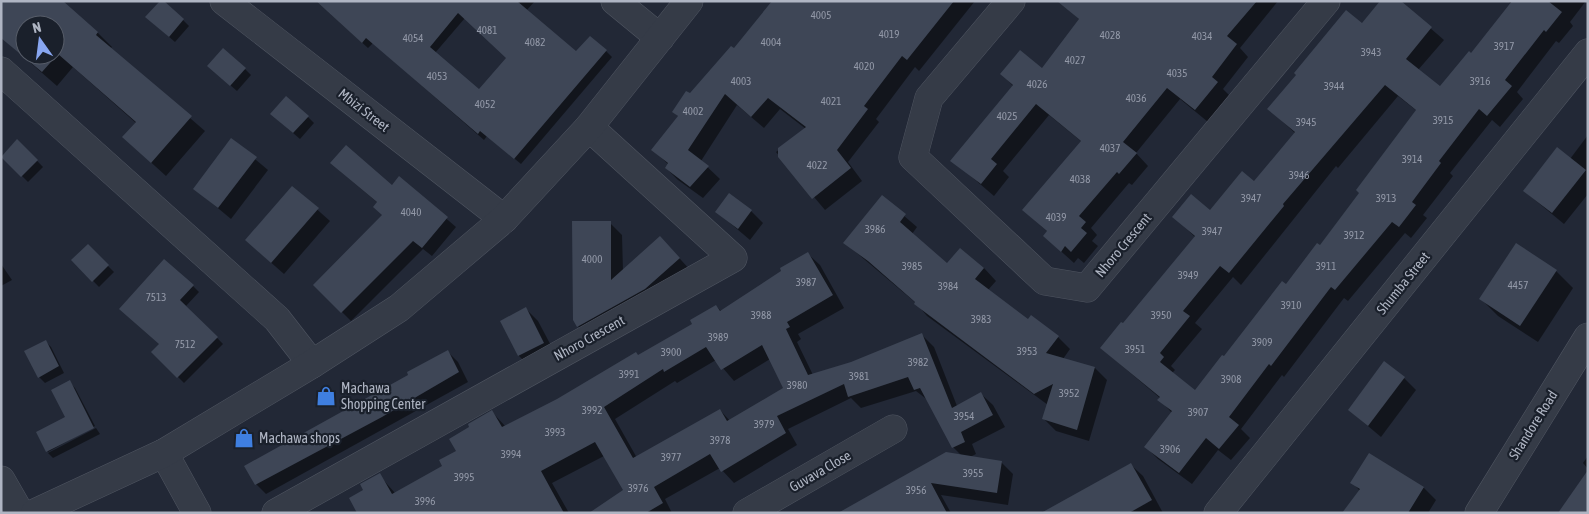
<svg xmlns="http://www.w3.org/2000/svg" width="1589" height="514" viewBox="0 0 1589 514" font-family="'Asap Condensed',sans-serif">
	<style>
		.shadow { fill: #0007; fill-rule: evenodd }
		.building { fill: #3e4656; fill-rule: evenodd }
		.lines { fill: none; stroke-linecap: round; stroke-linejoin: round }
		.minor-casing { stroke: #4f5561; stroke-width: 29 }
		.tertiary-casing { stroke: #4f5561; stroke-width: 29 }
		.minor { stroke: #353b47; stroke-width: 28 }
		.tertiary { stroke: #353b47; stroke-width: 28 }
		.labels { text-anchor: middle; stroke-width: 4.5; stroke-linejoin: round; paint-order: stroke }
		.number-label { font-size: 11px; fill: #9399a8 }
		.street-label { font-size: 14px; fill: #afb5c3; stroke: #1a202b }
		.poi-label { font-size: 14px; fill: #afb5c3; stroke: #1a202b; text-anchor: start }
	</style>
	<rect width="100%" height="100%" fill="#222836"/>
	<g class="shadow">
		<path d="M1,1L98,33L112,47L110,49L205,131L166,176L123,137L136,123L73,67L57,86L1,37ZM25,25H55V55H25Z"/>
		<path d="M316,1H535L526,11L576,53L606,51L612,57L521,164L487,136L484,140L373,43L368,48ZM465,18L508,58L479,91L435,53Z"/>
		<polygon points="774,1 975,1 919,71 915,67 876,119 879,122 848,162 862,181 825,210 776,152 806,129 780,109 764,128 737,105 701,161 720,179 703,198 678,180 666,168 669,165 653,150 679,117 674,112 734,50"/>
		<polygon points="1186,1 1278,1 1240,48 1248,57 1223,89 1229,95 1208,122 1180,99 1136,153 1148,166 1132,185 1129,183 1091,228 1097,235 1092,241 1098,246 1084,263 1078,258 1074,263 1044,236 1048,232 1023,210 1082,142 1049,115 1003,171 1009,177 994,196 952,160 1013,86 1002,74 1042,70 1080,20 1068,9"/>
		<path d="M1399,1L1444,40L1418,70L1440,88L1471,54L1511,4L1508,1H1586L1570,22L1573,26L1559,43L1556,41L1517,92L1523,99L1500,127L1492,120L1450,173L1453,176L1423,215L1427,218L1411,238L1405,233L1348,301L1344,298L1284,377L1282,375L1241,429L1250,438L1231,460L1218,450L1192,484L1158,459L1146,447L1172,413L1159,399L1160,398L1101,348L1123,325L1195,237L1174,217L1210,212L1254,183L1295,133L1269,109L1362,24ZM1398,96L1417,111L1360,193L1320,246L1195,392L1172,373L1175,370L1171,366L1202,329L1195,323L1233,277L1241,285L1336,166L1338,168Z"/>
		<polygon points="183,20 189,26 175,42 153,23"/>
		<polygon points="245,69 251,75 237,91 215,72"/>
		<polygon points="308,117 314,123 300,139 278,120"/>
		<polygon points="1588,135 1588,194 1564,224 1524,191 1570,159"/>
		<polygon points="17,140 43,167 28,182 2,156"/>
		<polygon points="232,140 268,170 231,219 195,189"/>
		<polygon points="340,171 392,186 399,178 456,227 432,256 423,249 351,321 315,285 383,216 378,203"/>
		<polygon points="293,188 330,221 284,274 259,252"/>
		<polygon points="882,197 917,227 912,234 947,264 984,268 996,281 988,290 1028,320 1058,337 1070,349 1063,359 1095,368 1107,380 1089,441 1056,431 1044,419 1048,405 927,316 916,303 845,243"/>
		<polygon points="751,211 763,223 750,240 717,212"/>
		<polygon points="610,223 622,235 623,271 672,250 691,271 590,339 578,326"/>
		<polygon points="88,246 114,272 99,287 73,260"/>
		<path d="M808,254L820,265L844,308L798,334L801,339L797,342L813,375L852,363L922,335L934,347L957,406L981,394L993,405L1005,427L972,444L976,454L970,457L1001,462L1013,474L1008,505L941,495L951,513H841L962,456L953,447L929,401L916,391L861,408L851,398L788,429L797,445L734,483L720,468L665,499L672,513H591L625,491L604,456L552,483L569,513H487L365,490L379,475L395,493L444,466L492,412L506,427L639,356L694,324L716,306L722,312ZM770,359L784,389L730,421L720,410L637,458L615,419L675,381L677,383L716,360L734,381Z"/>
		<polygon points="1,264 12,280 1,286"/>
		<polygon points="1556,271 1573,288 1538,342 1498,316 1481,299"/>
		<polygon points="193,286 199,292 186,306 223,344 184,383 153,352 161,344 127,315"/>
		<polygon points="526,309 538,321 556,355 531,368 519,356 501,321"/>
		<polygon points="45,341 51,347 64,373 45,383 39,377"/>
		<polygon points="448,352 458,362 468,382 266,494 256,484 391,387"/>
		<polygon points="1404,378 1416,390 1381,437 1349,410"/>
		<polygon points="69,382 75,388 95,426 48,452 38,433 67,418"/>
		<polygon points="96,428 100,434 53,458 48,453"/>
		<polygon points="1369,455 1424,488 1436,500 1428,513 1343,513 1360,491 1352,482"/>
		<polygon points="1588,456 1588,469 1583,463"/>
		<polygon points="1130,464 1143,476 1163,513 1043,513"/>
	</g>
	<g class="building">
		<path d="M1,1H63L98,32L96,35L192,116L151,163L122,137L136,122L58,54L42,72L1,38ZM25,25H55V55H25Z"/>
		<polygon points="160,1 164,1 184,19 169,37 145,17"/>
		<path d="M316,1H517L576,51L590,36L607,50L514,159L480,131L478,134L366,38L362,43ZM458,13L506,58L479,89L430,47Z"/>
		<polygon points="772,1 954,1 907,60 902,56 864,106 868,109 837,150 851,168 812,199 778,157 778,148 806,127 768,98 751,117 725,94 688,150 709,166 690,187 665,168 668,163 651,150 678,116 672,112 686,91 690,93 731,46 734,48"/>
		<polygon points="1057,1 1257,1 1227,36 1237,44 1212,77 1218,82 1195,110 1167,88 1123,142 1137,153 1119,174 1117,172 1079,216 1086,222 1081,228 1087,233 1071,252 1065,246 1061,252 1043,236 1047,231 1022,210 1081,141 1036,104 991,159 997,164 981,184 950,161 1013,85 1000,74 1020,50 1042,68 1079,19"/>
		<path d="M1380,1H1401L1432,27L1406,59L1440,86L1469,51L1471,53L1512,1H1548L1562,12L1546,32L1544,30L1505,80L1512,86L1487,116L1479,109L1439,161L1441,163L1412,202L1416,205L1399,227L1392,222L1335,290L1331,287L1271,366L1269,364L1229,417L1239,425L1219,449L1206,438L1179,473L1144,447L1172,411L1157,400L1160,397L1100,348L1121,322L1123,323L1195,236L1172,217L1191,194L1210,210L1242,171L1254,181L1295,132L1267,109L1296,75L1294,73L1346,10L1362,23ZM1385,85L1416,110L1356,190L1359,193L1320,245L1317,243L1286,284L1282,281L1224,356L1222,355L1195,390L1160,362L1164,357L1160,353L1190,316L1183,311L1220,266L1229,273L1284,206L1283,204Z"/>
		<polygon points="223,48 246,68 230,86 207,66"/>
		<polygon points="286,96 309,116 293,133 270,114"/>
		<polygon points="231,138 257,157 218,208 193,189"/>
		<polygon points="17,139 38,160 21,177 1,157"/>
		<polygon points="346,145 392,185 399,176 448,217 422,248 413,241 341,313 313,285 382,215 373,207 377,202 330,163"/>
		<polygon points="1557,147 1586,170 1552,213 1523,191"/>
		<polygon points="292,186 319,208 271,263 245,240"/>
		<polygon points="729,193 752,210 738,229 715,212"/>
		<polygon points="882,195 906,214 900,222 947,263 960,248 984,268 975,279 1028,319 1031,315 1059,336 1046,353 1095,367 1077,430 1042,419 1053,384 1034,394 914,304 915,302 868,261 843,243"/>
		<polygon points="572,221 611,221 611,280 660,236 680,258 645,289 577,327 573,320"/>
		<polygon points="1516,243 1557,270 1520,326 1479,299"/>
		<polygon points="88,244 109,265 92,282 71,260"/>
		<path d="M808,252L833,295L787,322L790,327L786,329L808,375L851,362L922,333L952,408L981,392L993,415L961,432L965,442L952,448L920,388L914,390L908,377L848,397L844,384L777,416L786,433L721,472L710,454L654,487L663,503L646,513H589L623,490L595,442L541,471L564,513H357L349,498L363,490L360,484L380,473L392,494L442,466L439,460L456,451L449,439L469,427L468,424L492,410L502,427L557,399L636,352L638,355L692,324L690,320L716,305L720,311L781,271L780,268ZM762,345L783,388L727,421L720,409L633,458L604,407L663,369L664,372L706,347L721,370Z"/>
		<polygon points="164,259 194,285 180,300 218,337 177,378 151,352 159,344 119,309"/>
		<polygon points="526,307 544,343 518,356 500,321"/>
		<polygon points="46,340 59,366 38,378 24,351"/>
		<polygon points="448,350 459,372 382,417 255,485 244,466 390,385 408,375 407,372"/>
		<polygon points="1384,361 1405,377 1368,426 1348,410"/>
		<polygon points="70,380 94,428 46,452 36,432 65,417 51,390"/>
		<polygon points="946,452 1002,461 997,493 931,483 947,513 838,513"/>
		<polygon points="1369,453 1424,487 1408,513 1342,513 1360,489 1350,483"/>
		<polygon points="1131,463 1152,500 1129,513 1041,513"/>
		<polygon points="1588,470 1588,513 1558,513"/>
	</g>
	<g class="lines">
		<defs>
			<g id="minor">
				<polyline points="224,1 504,219"/>
				<polyline points="615,1 660,38"/>
				<polyline points="1011,1 929,98 913,157 1045,281 1087,288 1326,1"/>
				<polyline points="1,71 277,319 312,364"/>
				<polyline points="1,480 20,513"/>
				<polyline points="276,513 733,258 589,127"/>
				<polyline points="747,513 893,429"/>
				<polyline points="1218,513 1588,53"/>
			</g>
			<g id="tertiary">
				<polyline points="164,453 197,513"/>
				<polyline points="35,513 164,453 312,364 399,308 504,219 589,127 689,1"/>
				<polyline points="1479,513 1588,337"/>
			</g>
		</defs>
		<use href="#minor" class="minor-casing"/>
		<use href="#tertiary" class="tertiary-casing"/>
		<use href="#minor" class="minor"/>
		<use href="#tertiary" class="tertiary"/>
	</g>
	<defs>
		<symbol id="shop-bare" viewBox="-9 -9 18 18"><path d="M-5-2.5h2.3a2.7 3.5 0 0 1 5.4 0H5L5.5 6h-11ZM-1.5-2.5h3a1.5 2.3 0 0 0-3 0Z" fill="#3f7fe0" stroke="#1a202b" stroke-width="2.5" paint-order="stroke"/></symbol>
	</defs>
	<g fill-rule="evenodd">
		<use href="#shop-bare" x="312" y="382" width="28" height="28"/>
		<use href="#shop-bare" x="230" y="424" width="28" height="28"/>
	</g>
	<g class="labels">
		<g class="number-label">
			<text x="821" y="19">4005</text>
			<text x="487" y="34">4081</text>
			<text x="889" y="38">4019</text>
			<text x="1110" y="39">4028</text>
			<text x="1202" y="40">4034</text>
			<text x="413" y="42">4054</text>
			<text x="535" y="46">4082</text>
			<text x="771" y="46">4004</text>
			<text x="1504" y="50">3917</text>
			<text x="1371" y="56">3943</text>
			<text x="1075" y="64">4027</text>
			<text x="864" y="70">4020</text>
			<text x="1177" y="77">4035</text>
			<text x="437" y="80">4053</text>
			<text x="741" y="85">4003</text>
			<text x="1480" y="85">3916</text>
			<text x="1037" y="88">4026</text>
			<text x="1334" y="90">3944</text>
			<text x="1136" y="102">4036</text>
			<text x="831" y="105">4021</text>
			<text x="485" y="108">4052</text>
			<text x="693" y="115">4002</text>
			<text x="1007" y="120">4025</text>
			<text x="1443" y="124">3915</text>
			<text x="1306" y="126">3945</text>
			<text x="1110" y="152">4037</text>
			<text x="1412" y="163">3914</text>
			<text x="817" y="169">4022</text>
			<text x="1299" y="179">3946</text>
			<text x="1080" y="183">4038</text>
			<text x="1251" y="202">3947</text>
			<text x="1386" y="202">3913</text>
			<text x="411" y="216">4040</text>
			<text x="1056" y="221">4039</text>
			<text x="875" y="233">3986</text>
			<text x="1212" y="235">3947</text>
			<text x="1354" y="239">3912</text>
			<text x="592" y="263">4000</text>
			<text x="912" y="270">3985</text>
			<text x="1326" y="270">3911</text>
			<text x="1188" y="279">3949</text>
			<text x="806" y="286">3987</text>
			<text x="1518" y="289">4457</text>
			<text x="948" y="290">3984</text>
			<text x="156" y="301">7513</text>
			<text x="1291" y="309">3910</text>
			<text x="761" y="319">3988</text>
			<text x="1161" y="319">3950</text>
			<text x="981" y="323">3983</text>
			<text x="718" y="341">3989</text>
			<text x="1262" y="346">3909</text>
			<text x="185" y="348">7512</text>
			<text x="1135" y="353">3951</text>
			<text x="1027" y="355">3953</text>
			<text x="671" y="356">3900</text>
			<text x="918" y="366">3982</text>
			<text x="629" y="378">3991</text>
			<text x="859" y="380">3981</text>
			<text x="1231" y="383">3908</text>
			<text x="797" y="389">3980</text>
			<text x="1069" y="397">3952</text>
			<text x="592" y="414">3992</text>
			<text x="1198" y="416">3907</text>
			<text x="964" y="420">3954</text>
			<text x="764" y="428">3979</text>
			<text x="555" y="436">3993</text>
			<text x="720" y="444">3978</text>
			<text x="1170" y="453">3906</text>
			<text x="511" y="458">3994</text>
			<text x="671" y="461">3977</text>
			<text x="973" y="477">3955</text>
			<text x="464" y="481">3995</text>
			<text x="638" y="492">3976</text>
			<text x="916" y="494">3956</text>
			<text x="425" y="505">3996</text>
		</g>
		<g class="street-label">
			<text transform="translate(364 110) rotate(38)" y="5">Mbizi Street</text>
			<text transform="translate(1123 245) rotate(-50)" y="5">Nhoro Crescent</text>
			<text transform="translate(1403 283) rotate(-51)" y="5">Shumba Street</text>
			<text transform="translate(589 338) rotate(-29)" y="5">Nhoro Crescent</text>
			<text transform="translate(1533 425) rotate(-58)" y="5">Shandore Road</text>
			<text transform="translate(820 471) rotate(-30)" y="5">Guvava Close</text>
		</g>
		<g class="poi-label">
			<text x="341" y="393">Machawa<tspan x="341" dy="16">Shopping Center</tspan></text>
			<text x="259" y="443">Machawa shops</text>
		</g>
	</g>
	<rect width="1589" height="514" fill="none" stroke="#afb5c3" stroke-width="5"/>
	<g transform="translate(40 40) rotate(346)"><circle r="24" fill="#1a202b" stroke="#565c68"/>
	<path d="M0-4L9 19L0 12L-9 19Z" fill="#88a6f0"/>
	<text y="-8" font-size="14" font-weight="bold" text-anchor="middle" fill="#afb5c3">N</text>
	</g>
</svg>
